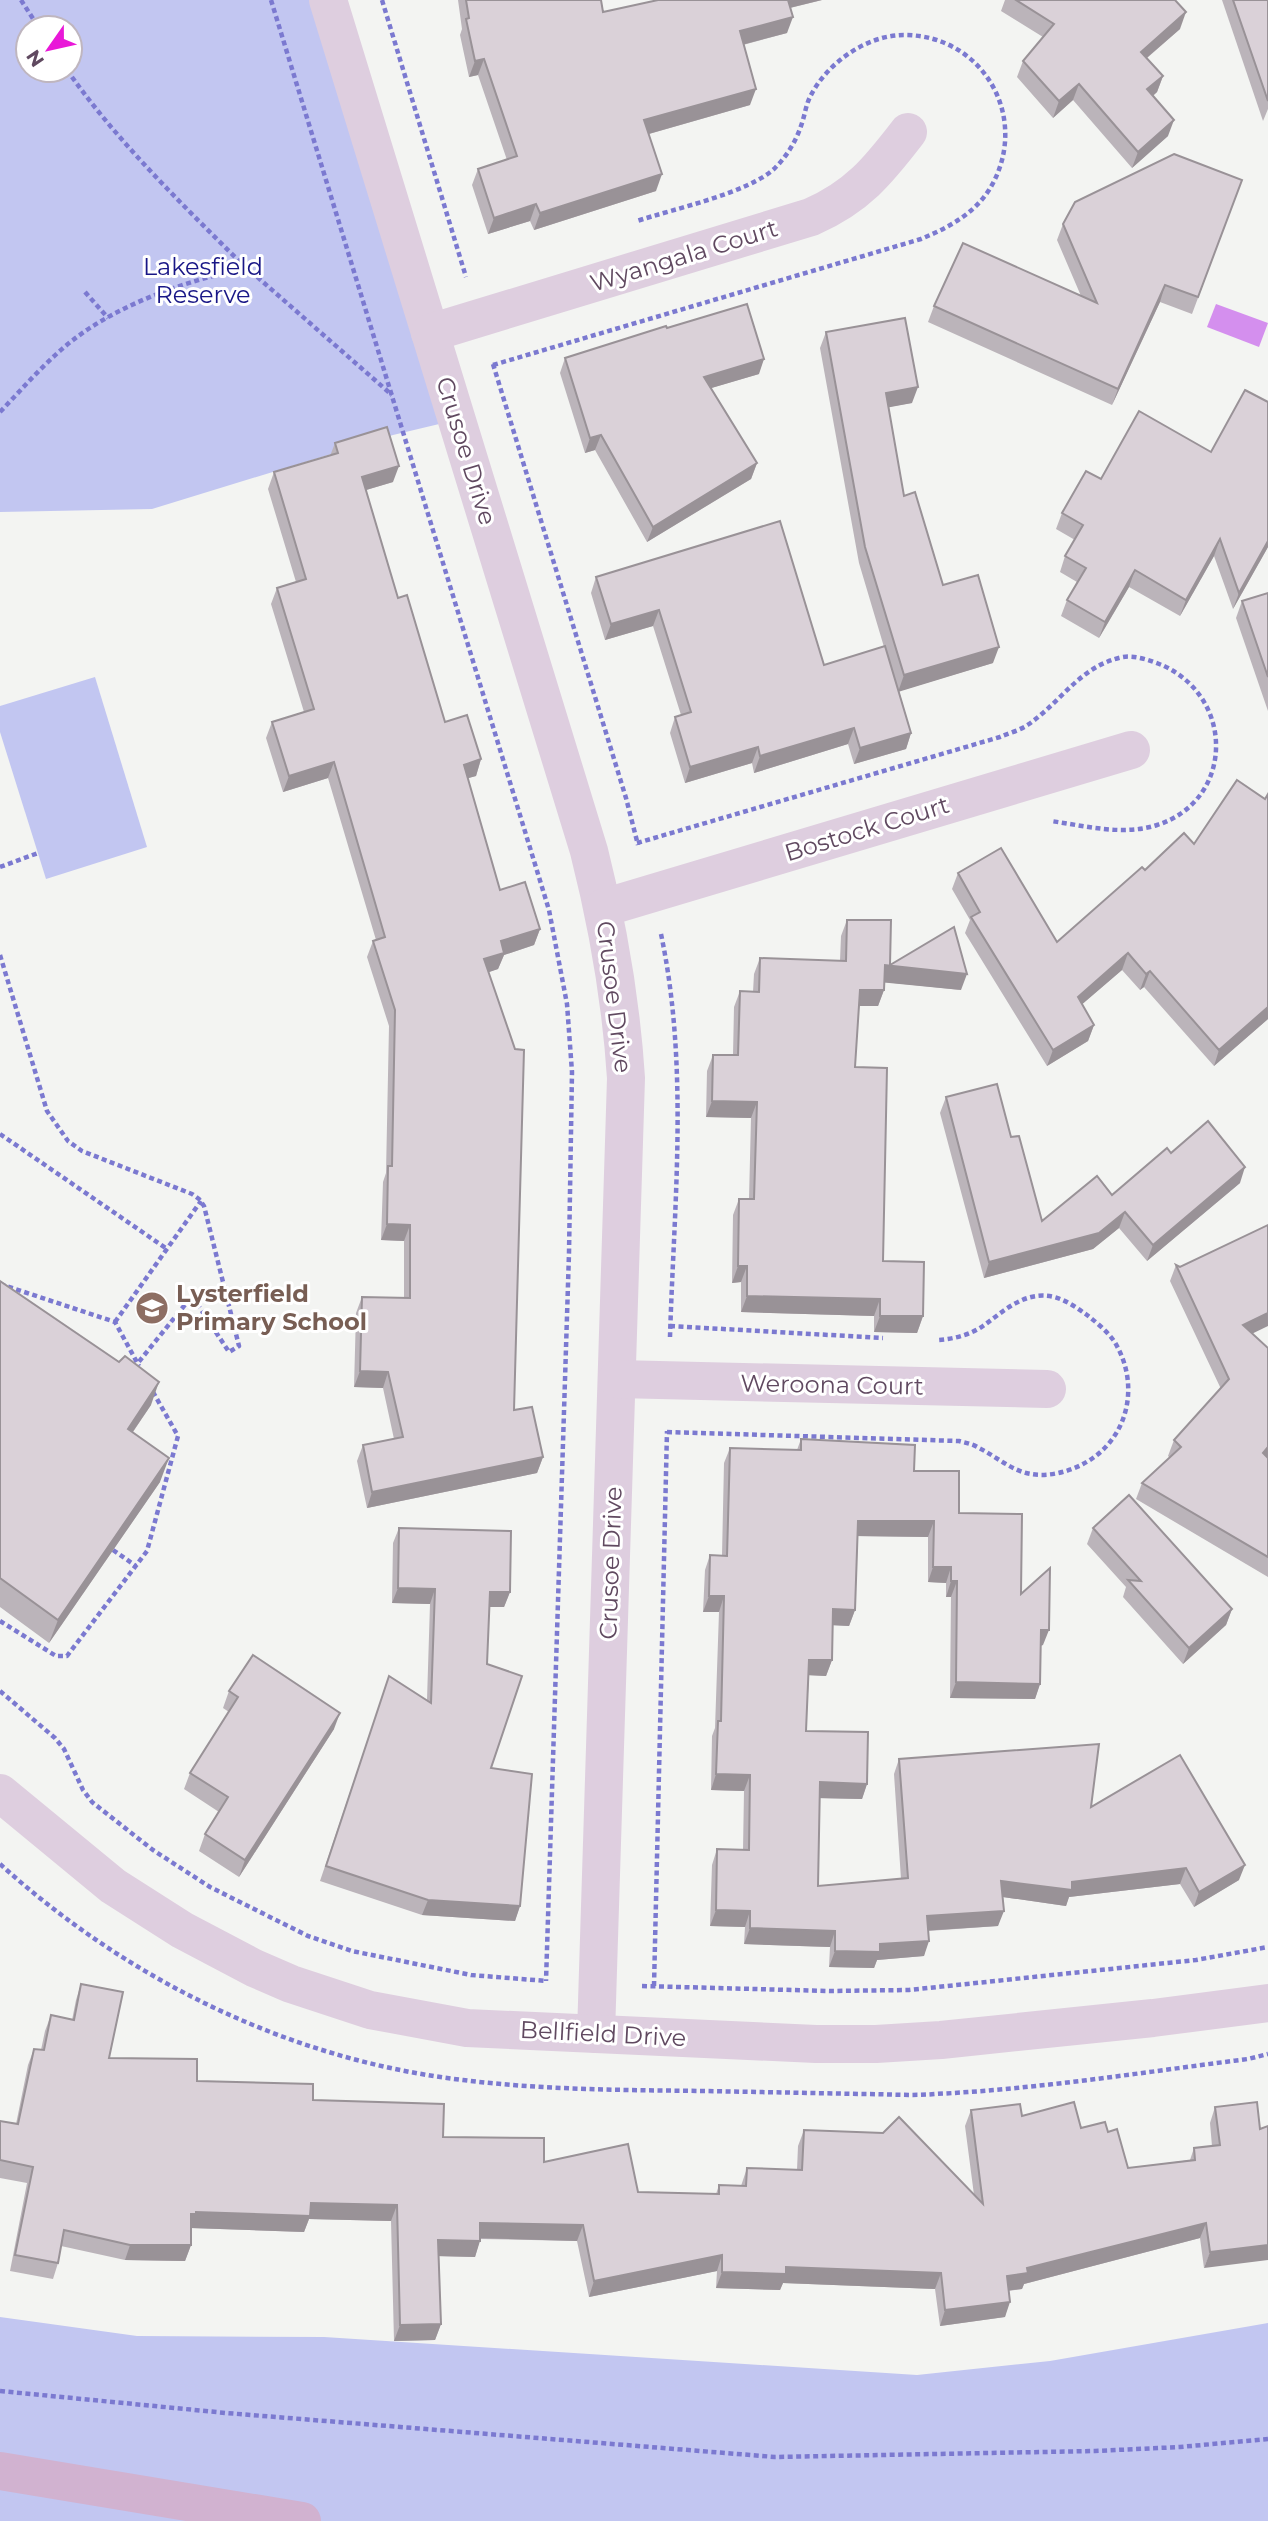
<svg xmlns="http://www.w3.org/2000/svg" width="1268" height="2521" viewBox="0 0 1268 2521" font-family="Montserrat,sans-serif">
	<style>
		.green { fill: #c2c6f1; fill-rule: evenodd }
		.water { fill: #d48fee }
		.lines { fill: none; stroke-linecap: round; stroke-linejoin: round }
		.path { stroke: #7b79d0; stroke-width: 4.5; stroke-dasharray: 5 3.5; stroke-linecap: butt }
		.minor { stroke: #decedf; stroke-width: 38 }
		.primary { stroke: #d1b2d0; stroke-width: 38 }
		.wall { fill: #bbb4ba }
		.shaded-wall { fill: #999297 }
		.building { fill: #dad1d8; stroke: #999297; stroke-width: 2 }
		.labels { text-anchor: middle; stroke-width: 6; stroke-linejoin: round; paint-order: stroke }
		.street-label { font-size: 24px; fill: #604960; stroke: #fff }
		.park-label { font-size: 24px; fill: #181686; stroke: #fff }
		.education-label { font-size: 24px; font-weight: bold; fill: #785e54; stroke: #fff; text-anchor: start }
	</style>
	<rect width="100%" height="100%" fill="#f3f4f2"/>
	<g class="green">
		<path d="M0,0H328L456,420L393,435L152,509L0,512ZM28,28H70V70H28Z"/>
		<polygon points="95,677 147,847 46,879 0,732 0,706"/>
		<polygon points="0,2317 137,2336 324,2337 917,2375 1050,2361 1268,2323 1268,2521 0,2521"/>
	</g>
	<polygon class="water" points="1216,304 1268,323 1259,347 1207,327"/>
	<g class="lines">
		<g class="path">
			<polyline points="21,0 39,28"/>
			<polyline points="271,0 549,910 567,1004 572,1072 569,1253 546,1981"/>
			<polyline points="382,0 466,277"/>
			<path d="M67,70C119,144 183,205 246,268"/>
			<polyline points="85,292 108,318"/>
			<polyline points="493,364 626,798 638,845"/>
			<path d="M493,365L921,239C947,228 973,215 989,190C1032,121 985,35 904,35C866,35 826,64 810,97C806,105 805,114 802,123C797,139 788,155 775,168C749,193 673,209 637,221"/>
			<path d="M0,412C24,387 46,361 73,340C121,303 188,280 247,268L392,395"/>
			<path d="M637,843L1000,737C1009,733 1021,730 1029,724C1063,700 1080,666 1123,657C1136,655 1152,661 1164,666C1236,700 1233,801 1157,825C1123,836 1086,826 1051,821"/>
			<polyline points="0,867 38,853"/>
			<path d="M661,934C689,1067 674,1203 670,1337"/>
			<polyline points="0,955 47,1111 68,1141 82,1151 192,1194 199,1199 204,1206 239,1346 229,1352 192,1296 133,1369"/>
			<polyline points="0,1134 167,1249"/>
			<polyline points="0,1284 115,1322 139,1366"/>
			<polyline points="115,1322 201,1201"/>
			<polyline points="670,1326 883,1338"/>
			<path d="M667,1432L959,1441C966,1443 973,1444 979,1448C997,1457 1012,1471 1031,1474C1048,1477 1068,1472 1083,1464C1129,1440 1141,1384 1114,1341C1107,1331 1096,1322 1087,1315C1077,1308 1066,1300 1054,1297C1025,1290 1004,1311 983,1326C970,1335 953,1339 938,1340"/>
			<polyline points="113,1550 136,1566"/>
			<polyline points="0,1621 56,1656 67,1656 147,1551 178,1436 153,1392"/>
			<polyline points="0,1691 55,1738 64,1749 83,1790 92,1802 153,1850 210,1887 308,1936 352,1951 471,1975 547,1981"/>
			<path d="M0,1864C128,1980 290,2060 463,2080C543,2090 624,2090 705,2091C758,2092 810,2093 863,2094C887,2094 911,2096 935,2094C1040,2089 1144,2072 1248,2059L1268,2054"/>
			<polyline points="642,1986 829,1991 909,1990 1196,1960 1268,1947"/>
			<polyline points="654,1986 667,1431"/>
			<polyline points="0,2391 226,2413 775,2457 1095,2451 1180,2447 1268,2439"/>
		</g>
		<g class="minor">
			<path d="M328,0L589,851C608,926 621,1000 626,1078L596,2034"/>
			<path d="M430,333L811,217C857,197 878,171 908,132"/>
			<polyline points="603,908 1131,750"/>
			<polyline points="617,1379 1047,1389"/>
			<polyline points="0,1793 113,1886 182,1930 254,1968 291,1984 370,2010 467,2028 816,2044 876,2044 941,2040 1153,2018 1268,2003"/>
		</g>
		<polyline class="primary" points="0,2471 302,2521"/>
	</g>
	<g class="wall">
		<polygon points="458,0 601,0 603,12 658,0 822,0 790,8 787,33 743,45 750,105 649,134 656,191 534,230 530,221 488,234 472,185 478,169 507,160 478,75 469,77 460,35 462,29"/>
		<polygon points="1005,0 1175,0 1180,29 1147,58 1163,76 1157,92 1153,96 1168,136 1132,168 1073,100 1053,118 1017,77 1023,61 1043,37 1001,11"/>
		<polygon points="1222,0 1268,0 1268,109 1263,121"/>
		<polygon points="1242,180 1192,314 1160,302 1112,405 928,322 934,306 1081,296 1057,240 1063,224"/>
		<polygon points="667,328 759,374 711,388 757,463 751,479 647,542 595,450 585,453 560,373 565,358"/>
		<polygon points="826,332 912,403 888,407 904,496 943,585 993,663 899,691 911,733 906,749 854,764 848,744 754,773 752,763 685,783 670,733 675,717 681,715 653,626 605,640 591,593 596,577 824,665 884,647 859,563 820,348"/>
		<polygon points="335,443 393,482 366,490 398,598 445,722 481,759 476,776 468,778 500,890 540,929 534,945 504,955 498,969 488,972 514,1410 543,1457 537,1473 367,1508 357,1461 363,1445 394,1439 383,1388 354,1387 356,1313 362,1297 404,1298 404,1241 381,1240 383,1182 386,1173 389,1026 367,957 373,941 376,940 328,778 283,792 266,738 272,722 304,712 271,604 277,588 296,582 268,489 274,472 330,456"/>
		<polygon points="1101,479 1268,547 1233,609 1214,556 1180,616 1129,587 1099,638 1061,616 1067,600 1077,582 1060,572 1065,556 1075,540 1056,529 1062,513"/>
		<polygon points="1268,593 1268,711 1236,618 1242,601"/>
		<polygon points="1142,867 1268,1019 1214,1066 1144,987 1140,990 1122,970 1082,1004 1094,1025 1088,1041 1047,1066 965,933 970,920 952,889 958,873 1057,942"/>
		<polygon points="847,920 890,965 961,990 884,982 884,990 878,1006 859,1006 855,1067 883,1261 923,1316 917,1333 874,1332 874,1316 741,1312 741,1282 732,1283 733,1215 739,1199 749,1199 751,1118 706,1117 707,1071 713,1055 733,1055 734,1007 740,991 753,992 754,974 760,958 840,961 841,936"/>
		<polygon points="946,1097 1011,1137 1042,1221 1112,1195 1171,1153 1240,1183 1147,1261 1119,1228 1093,1249 984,1278 940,1113"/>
		<polygon points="1176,1265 1268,1348 1268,1577 1136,1499 1142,1483 1170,1458 1168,1456 1174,1440 1221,1389 1170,1281"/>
		<polygon points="0,1281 151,1405 133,1432 160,1482 49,1643 0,1607"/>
		<polygon points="801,1439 914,1471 959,1513 1021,1594 1043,1645 1041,1646 1040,1684 1035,1699 950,1698 951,1597 946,1597 946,1583 928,1582 928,1537 858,1536 855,1610 849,1626 833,1625 832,1660 826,1676 809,1675 806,1731 867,1784 862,1799 820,1798 818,1886 901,1879 894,1774 899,1759 1091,1807 1239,1880 1194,1907 1180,1884 1069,1897 1066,1906 1003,1897 998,1926 928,1931 924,1956 877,1960 874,1968 829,1967 830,1947 744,1944 745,1927 710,1926 712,1865 717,1849 743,1850 744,1791 711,1790 712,1736 715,1728 719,1612 703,1612 705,1570 710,1555 722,1555 724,1463 730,1448 797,1450"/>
		<polygon points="399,1528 510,1592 504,1607 489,1607 487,1664 491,1768 520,1906 515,1921 422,1915 320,1881 384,1691 427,1700 430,1604 392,1603 393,1543"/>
		<polygon points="1093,1528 1232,1609 1226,1625 1183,1664 1123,1597 1126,1587 1087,1544"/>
		<polygon points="229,1691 334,1729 239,1877 199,1851 205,1834 219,1812 184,1789 190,1773 229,1712 223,1708"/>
		<polygon points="81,1984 109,2058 197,2081 313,2100 443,2137 544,2162 638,2192 716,2194 719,2185 741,2186 747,2168 797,2170 798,2146 804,2130 974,2195 965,2126 971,2110 1022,2116 1081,2128 1108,2132 1128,2168 1190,2160 1194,2148 1212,2146 1210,2123 1215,2107 1260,2129 1204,2268 1200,2238 1024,2284 1022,2289 1009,2291 1005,2317 940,2326 935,2289 783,2283 780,2290 716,2288 717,2271 589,2297 577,2241 480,2239 475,2257 439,2256 441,2324 435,2340 394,2341 391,2221 309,2219 304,2232 191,2228 191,2245 185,2261 125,2260 61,2246 58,2263 53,2279 10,2271 27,2183 0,2178 0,2121 16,2124 28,2065 34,2049 41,2050 45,2031 51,2015 72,2020 76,2000"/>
	</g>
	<g class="shaded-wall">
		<polygon points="784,0 822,0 781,10"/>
		<polygon points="1186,12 1180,29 1135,68 1141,52"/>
		<polygon points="793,17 787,33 734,47 740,31"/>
		<polygon points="484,59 478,75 469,77 475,61"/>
		<polygon points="1163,76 1157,92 1141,106 1147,89"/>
		<polygon points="1079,84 1073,100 1053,118 1059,101"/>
		<polygon points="756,89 750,105 638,137 644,120"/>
		<polygon points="1174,120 1168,136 1132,168 1138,152"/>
		<polygon points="662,174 656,191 534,230 540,213"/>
		<polygon points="536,204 530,221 488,234 494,218"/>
		<polygon points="1165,285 1160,302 1112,405 1118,389"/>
		<polygon points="764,359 759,374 698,392 704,377"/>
		<polygon points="918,387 912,403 880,409 886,393"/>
		<polygon points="601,435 595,450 585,453 590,438"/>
		<polygon points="757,463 751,479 647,542 653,527"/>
		<polygon points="399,466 393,482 356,493 362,477"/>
		<polygon points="1220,539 1214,556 1180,616 1186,600"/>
		<polygon points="1268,541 1268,547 1233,609 1239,593"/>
		<polygon points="1135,570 1129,587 1099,638 1105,622"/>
		<polygon points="659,610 653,626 605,640 611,624"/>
		<polygon points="999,647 993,663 898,692 904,675"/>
		<polygon points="854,728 848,744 754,773 760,756"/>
		<polygon points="911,733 906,749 854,764 860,748"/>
		<polygon points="758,747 752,763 685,783 690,767"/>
		<polygon points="481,759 476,776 458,781 464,765"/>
		<polygon points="334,762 328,778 283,792 289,776"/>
		<polygon points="540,929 534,945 504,955 498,969 478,976 484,959 501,941"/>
		<polygon points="1128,953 1122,970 1072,1013 1078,997"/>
		<polygon points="885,965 967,974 961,990 879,982"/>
		<polygon points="1150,971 1144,987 1140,990 1146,974"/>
		<polygon points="860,990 884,990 878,1006 854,1006"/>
		<polygon points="1268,1007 1268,1019 1214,1066 1219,1050"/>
		<polygon points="1094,1025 1088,1041 1047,1066 1053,1050"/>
		<polygon points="712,1101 757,1102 751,1118 706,1117"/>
		<polygon points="1245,1167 1240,1183 1147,1261 1153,1245"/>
		<polygon points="1125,1212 1119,1228 1093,1249 984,1278 989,1262"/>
		<polygon points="387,1224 410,1225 404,1241 381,1240"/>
		<polygon points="738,1266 747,1266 741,1282 732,1283"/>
		<polygon points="747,1296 880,1299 874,1316 741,1312"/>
		<polygon points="1268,1313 1268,1326 1237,1341 1243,1325"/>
		<polygon points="880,1316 923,1316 917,1333 874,1332"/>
		<polygon points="360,1371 388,1372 383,1388 354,1387"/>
		<polygon points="159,1382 151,1405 119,1452 128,1429"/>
		<polygon points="1268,1447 1268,1457 1257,1469 1263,1453"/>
		<polygon points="543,1457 537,1473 367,1508 372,1492"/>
		<polygon points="169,1458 160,1482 49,1643 58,1620"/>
		<polygon points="858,1521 934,1521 928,1537 853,1536"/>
		<polygon points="933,1567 951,1567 946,1583 928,1582"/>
		<polygon points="951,1581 957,1581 951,1597 946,1597"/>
		<polygon points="398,1588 435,1589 430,1604 392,1603"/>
		<polygon points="490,1592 510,1592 504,1607 484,1607"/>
		<polygon points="709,1596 724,1596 719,1612 703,1612"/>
		<polygon points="833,1609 855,1610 849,1626 828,1625"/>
		<polygon points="1232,1609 1226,1625 1183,1664 1189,1648"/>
		<polygon points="1041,1630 1049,1630 1043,1645 1035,1646"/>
		<polygon points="809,1660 832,1660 826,1676 804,1675"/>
		<polygon points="956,1682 1040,1684 1035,1699 950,1698"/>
		<polygon points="340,1713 334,1729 239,1877 245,1860"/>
		<polygon points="716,1774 750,1775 744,1791 711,1790"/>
		<polygon points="820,1782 867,1784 862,1799 814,1798"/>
		<polygon points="1245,1865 1239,1880 1194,1907 1199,1892"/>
		<polygon points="1186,1868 1180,1884 1069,1897 1066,1906 996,1896 1001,1881 1072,1882"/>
		<polygon points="428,1900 520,1906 515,1921 422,1915"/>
		<polygon points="716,1910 750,1911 745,1927 710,1926"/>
		<polygon points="1004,1911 998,1926 921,1931 927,1916"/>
		<polygon points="750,1928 835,1931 830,1947 744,1944"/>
		<polygon points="929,1941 924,1956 877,1960 874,1968 829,1967 835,1951 880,1944"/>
		<polygon points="311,2203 397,2205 391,2221 309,2219 304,2232 191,2228 191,2214 196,2212"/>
		<polygon points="480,2223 583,2225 577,2241 474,2238"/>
		<polygon points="1206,2223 1200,2238 1024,2284 1022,2289 1001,2291 1007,2276 1027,2268"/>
		<polygon points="438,2240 480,2241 475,2257 433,2256"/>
		<polygon points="130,2245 191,2245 185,2261 125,2260"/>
		<polygon points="1268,2245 1268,2260 1204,2268 1210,2252"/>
		<polygon points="722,2255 717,2271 589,2297 594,2281"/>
		<polygon points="786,2267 941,2273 935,2289 783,2283 780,2290 716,2288 722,2272"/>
		<polygon points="1010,2302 1005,2317 940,2326 945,2310"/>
		<polygon points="441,2324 435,2340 394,2341 400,2325"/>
	</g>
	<g class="building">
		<polygon points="466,0 601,0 603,12 658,0 788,0 793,17 740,31 756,89 644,120 662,174 540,213 536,204 494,218 478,169 517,156 484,59 475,61 466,19 469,18"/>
		<polygon points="1016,0 1175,0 1186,12 1141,52 1163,76 1147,89 1174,120 1138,152 1079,84 1059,101 1023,61 1054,24"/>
		<polygon points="1233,0 1268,0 1268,101"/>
		<polygon points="1174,154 1242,180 1198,297 1165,285 1118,389 934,306 963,243 1097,303 1063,224 1075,202"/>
		<polygon points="747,304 764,359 704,377 757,463 653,527 601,435 590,438 565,358 666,326 667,328"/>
		<polygon points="905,318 918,387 886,393 904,496 915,492 943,585 978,575 999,647 904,675 865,547 826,332"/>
		<polygon points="1245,390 1268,402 1268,541 1239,593 1220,539 1186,600 1135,570 1105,622 1067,600 1086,568 1065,556 1083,525 1062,513 1086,471 1101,479 1139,411 1211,452"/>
		<polygon points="387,427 399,466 362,477 398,598 407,595 445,722 467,715 481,759 464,765 500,890 525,882 540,929 501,941 504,953 484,959 515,1049 524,1050 514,1410 532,1407 543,1457 372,1492 363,1445 403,1437 388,1372 360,1371 362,1297 410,1298 410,1225 387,1224 388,1166 392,1166 395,1010 373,941 385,937 334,762 289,776 272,722 314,709 277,588 306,579 274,472 338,453 335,443"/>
		<polygon points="780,521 824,665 885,646 911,733 860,748 854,728 760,756 758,747 690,767 675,717 691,712 659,610 611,624 596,577"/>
		<polygon points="1268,593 1268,677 1242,601"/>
		<polygon points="1237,780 1265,799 1268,794 1268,1007 1219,1050 1150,971 1146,974 1128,953 1078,997 1094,1025 1053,1050 971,917 980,912 958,873 1001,848 1057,942 1142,867 1145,870 1184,833 1194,844"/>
		<polygon points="847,920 891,920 890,965 954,927 967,974 885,965 884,990 860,990 855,1067 887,1068 883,1261 924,1262 923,1316 880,1316 880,1299 747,1296 747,1266 738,1266 739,1199 754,1199 757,1102 712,1101 713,1055 738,1055 740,991 759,992 760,958 846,961"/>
		<polygon points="997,1084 1011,1137 1019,1136 1042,1221 1097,1176 1112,1195 1167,1148 1171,1153 1208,1121 1245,1167 1153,1245 1125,1212 1099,1233 989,1262 946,1097"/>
		<polygon points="1268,1225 1268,1313 1243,1325 1268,1348 1268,1447 1263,1453 1268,1458 1268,1557 1142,1483 1181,1447 1174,1440 1229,1379 1176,1265 1180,1267"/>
		<polygon points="0,1281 119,1362 125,1356 159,1382 128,1429 169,1458 58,1620 0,1578"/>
		<polygon points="801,1439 915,1445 914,1471 959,1471 959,1513 1022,1514 1021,1594 1050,1568 1049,1630 1041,1630 1040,1684 956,1682 957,1581 951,1581 951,1567 933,1567 934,1521 858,1521 855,1610 833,1609 832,1660 809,1660 806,1731 868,1732 867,1784 820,1782 818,1886 908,1878 899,1759 1099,1744 1091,1807 1180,1755 1245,1865 1199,1892 1186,1868 1072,1882 1072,1890 1001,1881 1004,1911 927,1916 929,1941 880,1944 880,1952 835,1951 835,1931 750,1928 750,1911 716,1910 717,1849 749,1850 750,1775 716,1774 718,1721 721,1721 724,1596 709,1596 710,1555 727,1556 730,1448 801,1450"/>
		<polygon points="1129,1495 1232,1609 1189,1648 1128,1580 1141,1581 1093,1528"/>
		<polygon points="399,1528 511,1531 510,1592 490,1592 487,1664 522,1676 491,1768 532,1774 520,1906 428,1900 326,1866 389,1676 431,1703 435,1589 398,1588"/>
		<polygon points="253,1655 340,1713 245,1860 205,1834 228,1797 190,1773 238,1697 229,1691"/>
		<polygon points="81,1984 123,1992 109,2058 197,2059 197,2081 313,2084 313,2100 444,2104 443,2137 544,2138 544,2162 628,2144 638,2192 719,2194 719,2185 746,2186 747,2168 802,2170 804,2130 883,2133 899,2117 983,2204 971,2110 1020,2104 1022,2116 1074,2102 1081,2128 1105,2122 1108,2132 1117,2129 1128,2168 1195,2160 1194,2148 1220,2145 1215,2107 1257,2102 1260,2129 1268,2126 1268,2245 1210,2252 1206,2223 1027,2268 1028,2273 1007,2276 1010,2302 945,2310 941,2273 786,2267 786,2274 722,2272 722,2255 594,2281 583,2225 480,2223 480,2241 438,2240 441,2324 400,2325 397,2205 311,2203 310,2216 196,2212 196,2214 191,2214 191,2245 130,2245 64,2230 58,2263 15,2255 33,2167 0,2160 0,2121 18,2124 34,2049 44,2050 51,2015 74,2020"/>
	</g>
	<defs>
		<symbol id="school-disc" viewBox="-11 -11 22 22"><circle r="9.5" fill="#8d6e63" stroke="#fff"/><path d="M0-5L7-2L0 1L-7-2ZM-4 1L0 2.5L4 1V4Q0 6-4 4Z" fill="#fff"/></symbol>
	</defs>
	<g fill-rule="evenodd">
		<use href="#school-disc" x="133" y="1289" width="38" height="38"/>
	</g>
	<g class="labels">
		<g class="street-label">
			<text transform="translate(684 256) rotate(-17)" y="8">Wyangala Court</text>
			<text transform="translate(466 451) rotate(73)" y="8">Crusoe Drive</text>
			<text transform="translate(867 829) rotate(-17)" y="8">Bostock Court</text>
			<text transform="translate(614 997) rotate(83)" y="8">Crusoe Drive</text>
			<text transform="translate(832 1385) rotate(1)" y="8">Weroona Court</text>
			<text transform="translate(611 1563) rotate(-88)" y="8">Crusoe Drive</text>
			<text transform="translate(603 2034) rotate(3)" y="8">Bellfield Drive</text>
		</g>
		<g class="park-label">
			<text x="203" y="275">Lakesfield<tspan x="203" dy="28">Reserve</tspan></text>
		</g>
		<g class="education-label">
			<text x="176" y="1302">Lysterfield<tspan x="176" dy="28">Primary School</tspan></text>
		</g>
	</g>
	<g transform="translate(49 49) rotate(236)"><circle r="33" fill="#ffffff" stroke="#bfb6bf" stroke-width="2"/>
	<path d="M0-5L12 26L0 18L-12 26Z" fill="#e918d8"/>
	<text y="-10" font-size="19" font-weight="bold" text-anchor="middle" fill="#604960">N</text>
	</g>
</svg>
